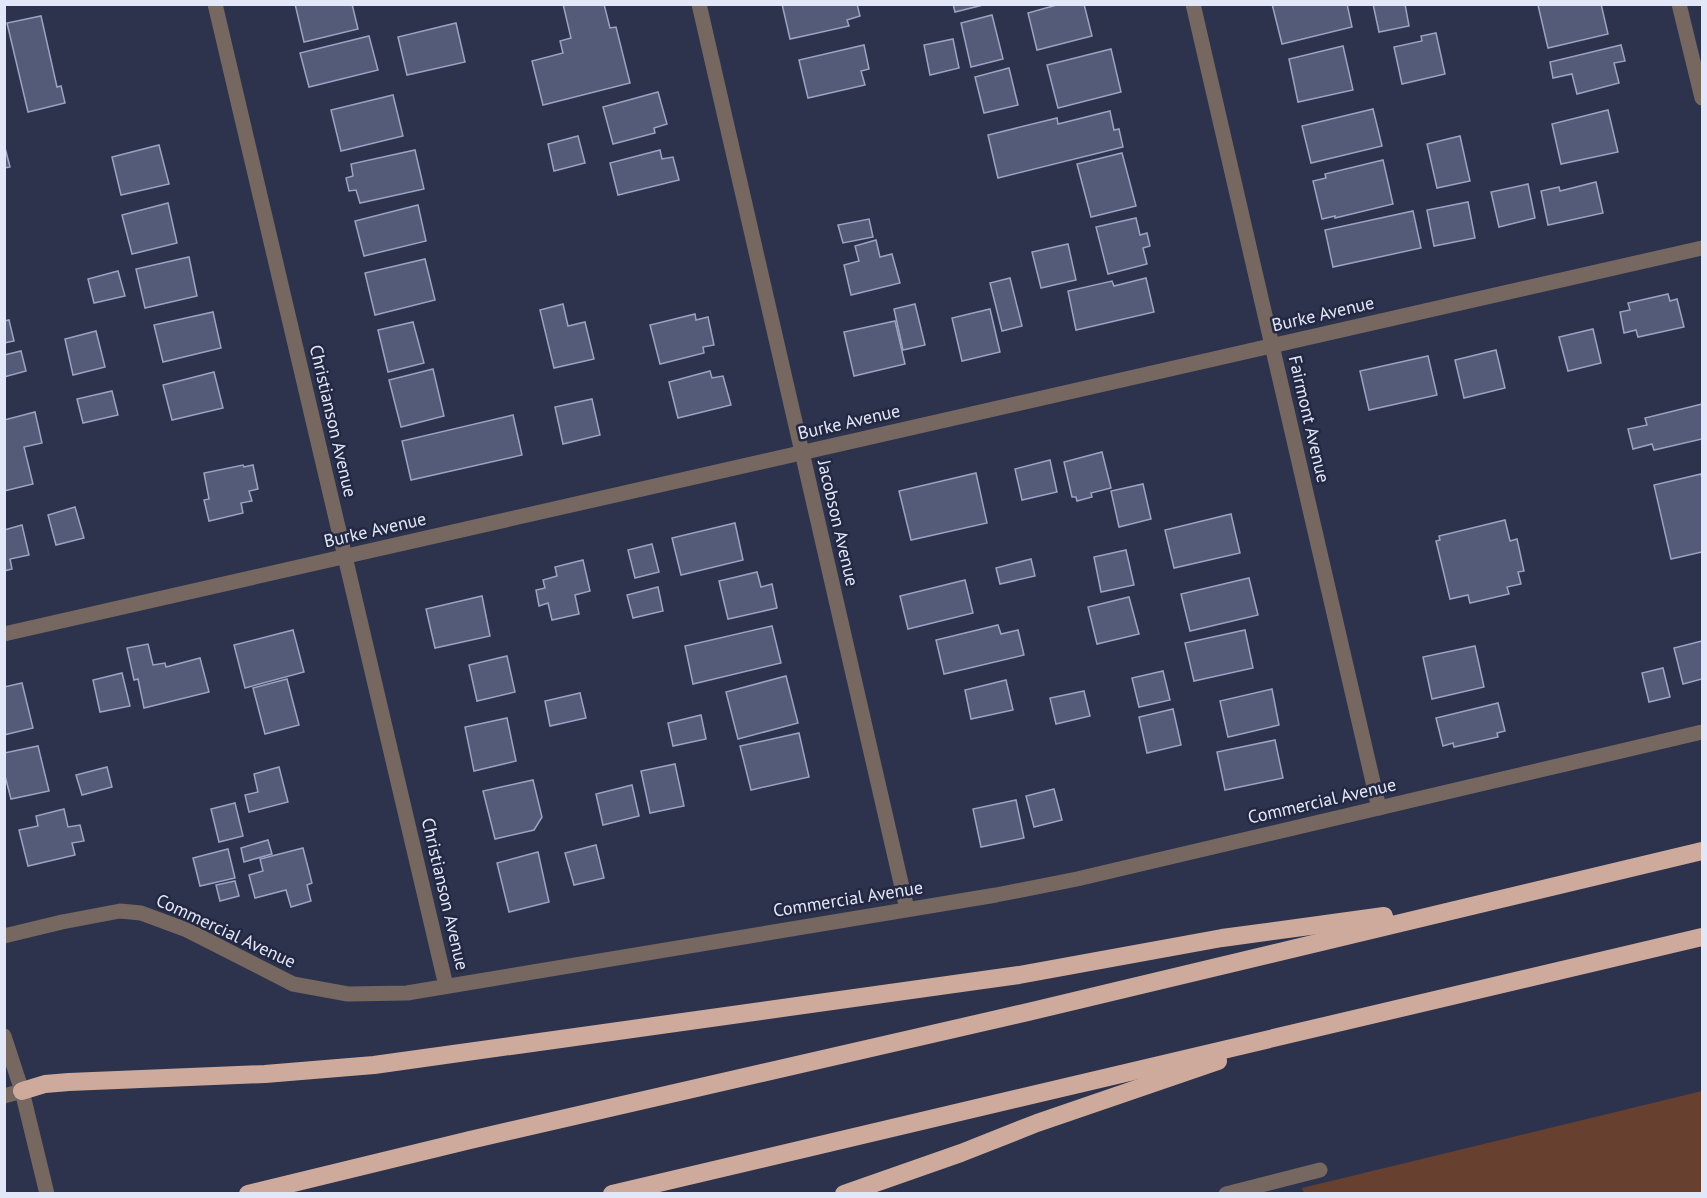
<svg xmlns="http://www.w3.org/2000/svg" width="1707" height="1198" viewBox="0 0 1707 1198" font-family="'PT Sans',sans-serif">
	<style>
		.green { fill: #674030 }
		.building { fill: #545b78; stroke: #9ba3c3; stroke-width: 1.5 }
		.lines { fill: none; stroke-linecap: round; stroke-linejoin: round }
		.minor { stroke: #766761; stroke-width: 15 }
		.highway { stroke: #ceaa9c; stroke-width: 18 }
		.labels { text-anchor: middle; stroke-width: 5; stroke-linejoin: round; paint-order: stroke }
		.street-label { font-size: 18px; fill: #e3e8f9; stroke: #242943 }
	</style>
	<rect width="100%" height="100%" fill="#2d334d"/>
	<polygon class="green" points="1702,1091 1702,1193 1304,1193 1302,1188"/>
	<g class="building">
		<polygon points="295,4 352,4 358,29 304,42"/>
		<polygon points="563,4 604,4 610,28 616,27 630,83 543,105 532,61 563,53 560,41 571,38"/>
		<polygon points="782,4 857,4 860,16 847,20 849,26 790,39"/>
		<polygon points="953,4 987,4 955,12"/>
		<polygon points="1060,4 1084,4 1092,36 1037,50 1028,13"/>
		<polygon points="1272,4 1347,4 1352,27 1282,44"/>
		<polygon points="1373,4 1405,4 1409,26 1379,32"/>
		<polygon points="1543,4 1601,4 1608,34 1548,48 1538,5"/>
		<polygon points="992,15 1003,59 971,67 961,23"/>
		<polygon points="41,16 57,87 61,86 65,103 28,112 7,23"/>
		<polygon points="456,23 465,62 407,75 398,37"/>
		<polygon points="1436,33 1445,74 1402,84 1394,47 1422,41 1421,36"/>
		<polygon points="369,36 378,70 309,87 300,53"/>
		<polygon points="953,39 959,68 930,75 924,45"/>
		<polygon points="864,45 869,69 861,71 865,85 808,98 799,60"/>
		<polygon points="1621,45 1625,61 1614,63 1619,83 1577,94 1572,74 1553,78 1550,62"/>
		<polygon points="1343,46 1353,90 1298,102 1289,59"/>
		<polygon points="1111,49 1121,92 1058,108 1047,65"/>
		<polygon points="1009,68 1018,105 984,113 975,77"/>
		<polygon points="658,92 667,124 654,128 655,133 613,144 603,107"/>
		<polygon points="393,95 403,136 341,151 331,110"/>
		<polygon points="1373,109 1382,146 1311,163 1302,126"/>
		<polygon points="1608,110 1618,152 1561,164 1552,124"/>
		<polygon points="1110,111 1114,130 1119,129 1123,147 998,178 988,135 1057,118 1058,124"/>
		<polygon points="578,136 585,163 554,171 548,144"/>
		<polygon points="1460,136 1470,181 1437,188 1427,144"/>
		<polygon points="4,144 10,167 4,168"/>
		<polygon points="159,145 169,184 121,195 112,157"/>
		<polygon points="415,150 424,189 360,203 356,190 349,191 346,178 353,176 351,164"/>
		<polygon points="660,150 662,159 673,157 679,180 618,195 610,163"/>
		<polygon points="1122,153 1136,206 1091,217 1077,164"/>
		<polygon points="1383,160 1393,204 1335,218 1335,216 1322,219 1313,181 1326,178 1325,174"/>
		<polygon points="1596,182 1603,213 1548,225 1541,191 1559,187 1560,191"/>
		<polygon points="1528,184 1535,218 1499,227 1491,192"/>
		<polygon points="1468,202 1475,238 1434,246 1427,210"/>
		<polygon points="168,203 177,243 132,254 122,215"/>
		<polygon points="418,205 426,241 364,256 355,221"/>
		<polygon points="1413,211 1421,248 1333,267 1325,230"/>
		<polygon points="1136,218 1140,235 1147,233 1150,246 1143,248 1147,264 1108,274 1096,227"/>
		<polygon points="869,219 873,237 843,243 838,225"/>
		<polygon points="876,240 880,257 892,254 900,283 851,295 844,265 859,261 855,246"/>
		<polygon points="1068,244 1076,280 1041,288 1032,252"/>
		<polygon points="189,257 197,296 145,308 136,269"/>
		<polygon points="425,259 435,300 375,315 365,273"/>
		<polygon points="118,271 125,296 94,303 88,279"/>
		<polygon points="1010,278 1022,326 1002,331 990,283"/>
		<polygon points="1146,278 1154,312 1076,330 1068,291 1112,281 1114,286"/>
		<polygon points="1668,294 1670,301 1677,299 1684,327 1638,337 1636,330 1624,333 1620,312 1630,310 1628,303"/>
		<polygon points="563,304 568,326 585,322 594,359 554,368 540,310"/>
		<polygon points="915,304 925,345 903,350 894,309"/>
		<polygon points="990,309 1000,352 962,361 952,318"/>
		<polygon points="213,312 221,348 163,362 154,325"/>
		<polygon points="695,314 696,320 708,317 714,345 703,347 704,353 660,364 650,325"/>
		<polygon points="9,320 14,341 4,343 4,321"/>
		<polygon points="895,321 905,364 854,376 844,332"/>
		<polygon points="413,322 424,363 388,372 378,330"/>
		<polygon points="1593,329 1601,363 1568,371 1559,337"/>
		<polygon points="96,331 105,367 73,375 65,339"/>
		<polygon points="1496,350 1505,388 1464,398 1455,360"/>
		<polygon points="21,351 26,371 4,377 4,355"/>
		<polygon points="1428,356 1437,395 1369,410 1360,371"/>
		<polygon points="433,369 444,416 401,427 389,380"/>
		<polygon points="710,371 712,378 723,376 731,405 678,418 669,382"/>
		<polygon points="214,372 223,408 172,420 163,385"/>
		<polygon points="112,391 118,415 83,423 77,399"/>
		<polygon points="592,399 600,435 563,444 555,407"/>
		<polygon points="1702,404 1702,439 1654,450 1652,444 1633,449 1628,429 1647,425 1645,418"/>
		<polygon points="35,412 42,443 24,447 33,484 4,491 4,420"/>
		<polygon points="513,415 522,455 411,480 402,441"/>
		<polygon points="1102,452 1111,488 1091,493 1092,497 1077,501 1076,497 1072,497 1064,462"/>
		<polygon points="1050,460 1057,492 1022,500 1015,469"/>
		<polygon points="243,465 244,467 253,465 258,489 249,491 252,501 241,503 243,513 209,521 204,500 209,499 204,473"/>
		<polygon points="976,473 987,523 911,540 899,491"/>
		<polygon points="1701,474 1702,478 1702,552 1671,559 1654,485"/>
		<polygon points="1143,484 1151,519 1119,527 1111,491"/>
		<polygon points="75,507 84,538 56,545 48,515"/>
		<polygon points="1231,514 1240,553 1174,568 1165,530"/>
		<polygon points="1505,520 1510,541 1517,539 1524,571 1518,572 1521,584 1507,587 1509,594 1470,603 1468,595 1450,599 1436,541 1440,540 1439,536"/>
		<polygon points="735,523 743,560 681,575 672,538"/>
		<polygon points="22,525 29,555 10,559 12,569 4,571 4,530"/>
		<polygon points="652,544 659,572 635,578 628,550"/>
		<polygon points="1126,550 1134,585 1101,592 1094,557"/>
		<polygon points="1031,559 1035,576 1000,584 996,568"/>
		<polygon points="583,560 590,591 575,595 579,614 552,620 548,603 539,606 536,590 545,588 543,580 557,576 555,567"/>
		<polygon points="757,572 761,587 772,584 777,608 728,619 719,581"/>
		<polygon points="1249,578 1258,615 1190,631 1181,594"/>
		<polygon points="965,580 973,613 908,629 900,596"/>
		<polygon points="658,587 663,611 633,618 627,595"/>
		<polygon points="482,596 490,636 435,648 426,609"/>
		<polygon points="1129,597 1139,634 1097,644 1088,607"/>
		<polygon points="998,625 1001,634 1018,630 1024,655 944,674 936,640"/>
		<polygon points="772,626 781,663 693,684 685,646"/>
		<polygon points="293,630 304,672 245,688 234,645"/>
		<polygon points="1245,630 1253,668 1194,681 1185,643"/>
		<polygon points="1702,641 1702,679 1683,684 1674,648"/>
		<polygon points="148,644 153,665 165,663 166,667 200,658 209,692 144,708 138,679 134,680 127,648"/>
		<polygon points="1475,646 1484,687 1432,699 1423,657"/>
		<polygon points="507,656 515,692 477,701 469,665"/>
		<polygon points="1663,668 1670,697 1649,702 1642,673"/>
		<polygon points="1163,671 1170,700 1139,707 1132,678"/>
		<polygon points="122,673 130,706 100,712 93,680"/>
		<polygon points="786,676 798,723 738,739 726,692"/>
		<polygon points="287,679 299,725 265,734 253,688"/>
		<polygon points="1006,680 1013,710 971,719 965,690"/>
		<polygon points="22,683 33,728 4,735 4,687"/>
		<polygon points="1272,689 1279,725 1228,737 1220,701"/>
		<polygon points="1084,691 1090,716 1056,724 1050,698"/>
		<polygon points="580,693 586,718 550,726 545,701"/>
		<polygon points="1498,703 1505,731 1497,733 1498,737 1454,747 1453,743 1443,746 1436,718"/>
		<polygon points="1173,709 1181,745 1147,753 1139,717"/>
		<polygon points="701,715 706,739 673,746 668,723"/>
		<polygon points="507,718 516,761 474,771 465,727"/>
		<polygon points="799,733 809,777 751,790 740,746"/>
		<polygon points="1275,740 1283,778 1225,790 1217,752"/>
		<polygon points="38,746 49,791 11,799 4,772 4,753"/>
		<polygon points="675,764 684,806 650,813 641,771"/>
		<polygon points="107,767 112,787 82,795 76,775"/>
		<polygon points="279,767 288,802 249,812 245,795 258,792 254,774"/>
		<polygon points="533,780 542,817 534,830 495,839 483,791"/>
		<polygon points="632,785 639,816 603,825 596,794"/>
		<polygon points="1054,789 1062,820 1034,827 1026,796"/>
		<polygon points="1016,800 1024,838 981,847 973,809"/>
		<polygon points="235,803 243,836 219,842 211,809"/>
		<polygon points="64,809 68,827 80,825 84,841 72,843 75,855 28,866 19,830 38,826 36,816"/>
		<polygon points="268,840 272,854 244,862 241,848"/>
		<polygon points="596,845 604,878 574,885 565,853"/>
		<polygon points="303,848 312,883 307,885 311,901 291,907 286,890 255,898 249,875 263,871 260,859"/>
		<polygon points="228,849 235,878 200,886 193,858"/>
		<polygon points="538,852 549,902 509,912 497,863"/>
		<polygon points="235,881 239,896 220,901 216,885"/>
	</g>
	<g class="lines">
		<g class="minor">
			<polyline points="215,4 446,986"/>
			<polyline points="699,4 907,909"/>
			<polyline points="1193,4 1379,808"/>
			<polyline points="1679,4 1702,98"/>
			<polyline points="4,634 1702,248"/>
			<polyline points="4,936 62,922 120,911 141,913 187,930 293,984 348,994 407,993 996,895 1077,879 1702,732"/>
			<polyline points="4,1036 22,1091 47,1194"/>
			<polyline points="4,1096 22,1091"/>
			<polyline points="1226,1194 1320,1170"/>
		</g>
		<g class="highway">
			<polyline points="22,1091 45,1084 69,1082 265,1074 374,1065 1019,975 1222,938 1384,916"/>
			<polyline points="248,1194 470,1140 1028,1012 1702,851"/>
			<polyline points="612,1194 1702,937"/>
			<polyline points="844,1194 961,1153 1037,1123 1218,1061"/>
		</g>
	</g>
	<g class="labels">
		<g class="street-label">
			<text transform="translate(1323 314) rotate(-13)" y="6">Burke Avenue</text>
			<text transform="translate(1309 419) rotate(77)" y="6">Fairmont Avenue</text>
			<text transform="translate(333 421) rotate(77)" y="6">Christianson Avenue</text>
			<text transform="translate(849 422) rotate(-13)" y="6">Burke Avenue</text>
			<text transform="translate(838 523) rotate(77)" y="6">Jacobson Avenue</text>
			<text transform="translate(375 530) rotate(-13)" y="6">Burke Avenue</text>
			<text transform="translate(1322 801) rotate(-13)" y="6">Commercial Avenue</text>
			<text transform="translate(445 894) rotate(77)" y="6">Christianson Avenue</text>
			<text transform="translate(848 899) rotate(-9)" y="6">Commercial Avenue</text>
			<text transform="translate(226 931) rotate(25)" y="6">Commercial Avenue</text>
		</g>
	</g>
	<rect width="1707" height="1198" fill="none" stroke="#e3e8f9" stroke-width="12"/>
</svg>
